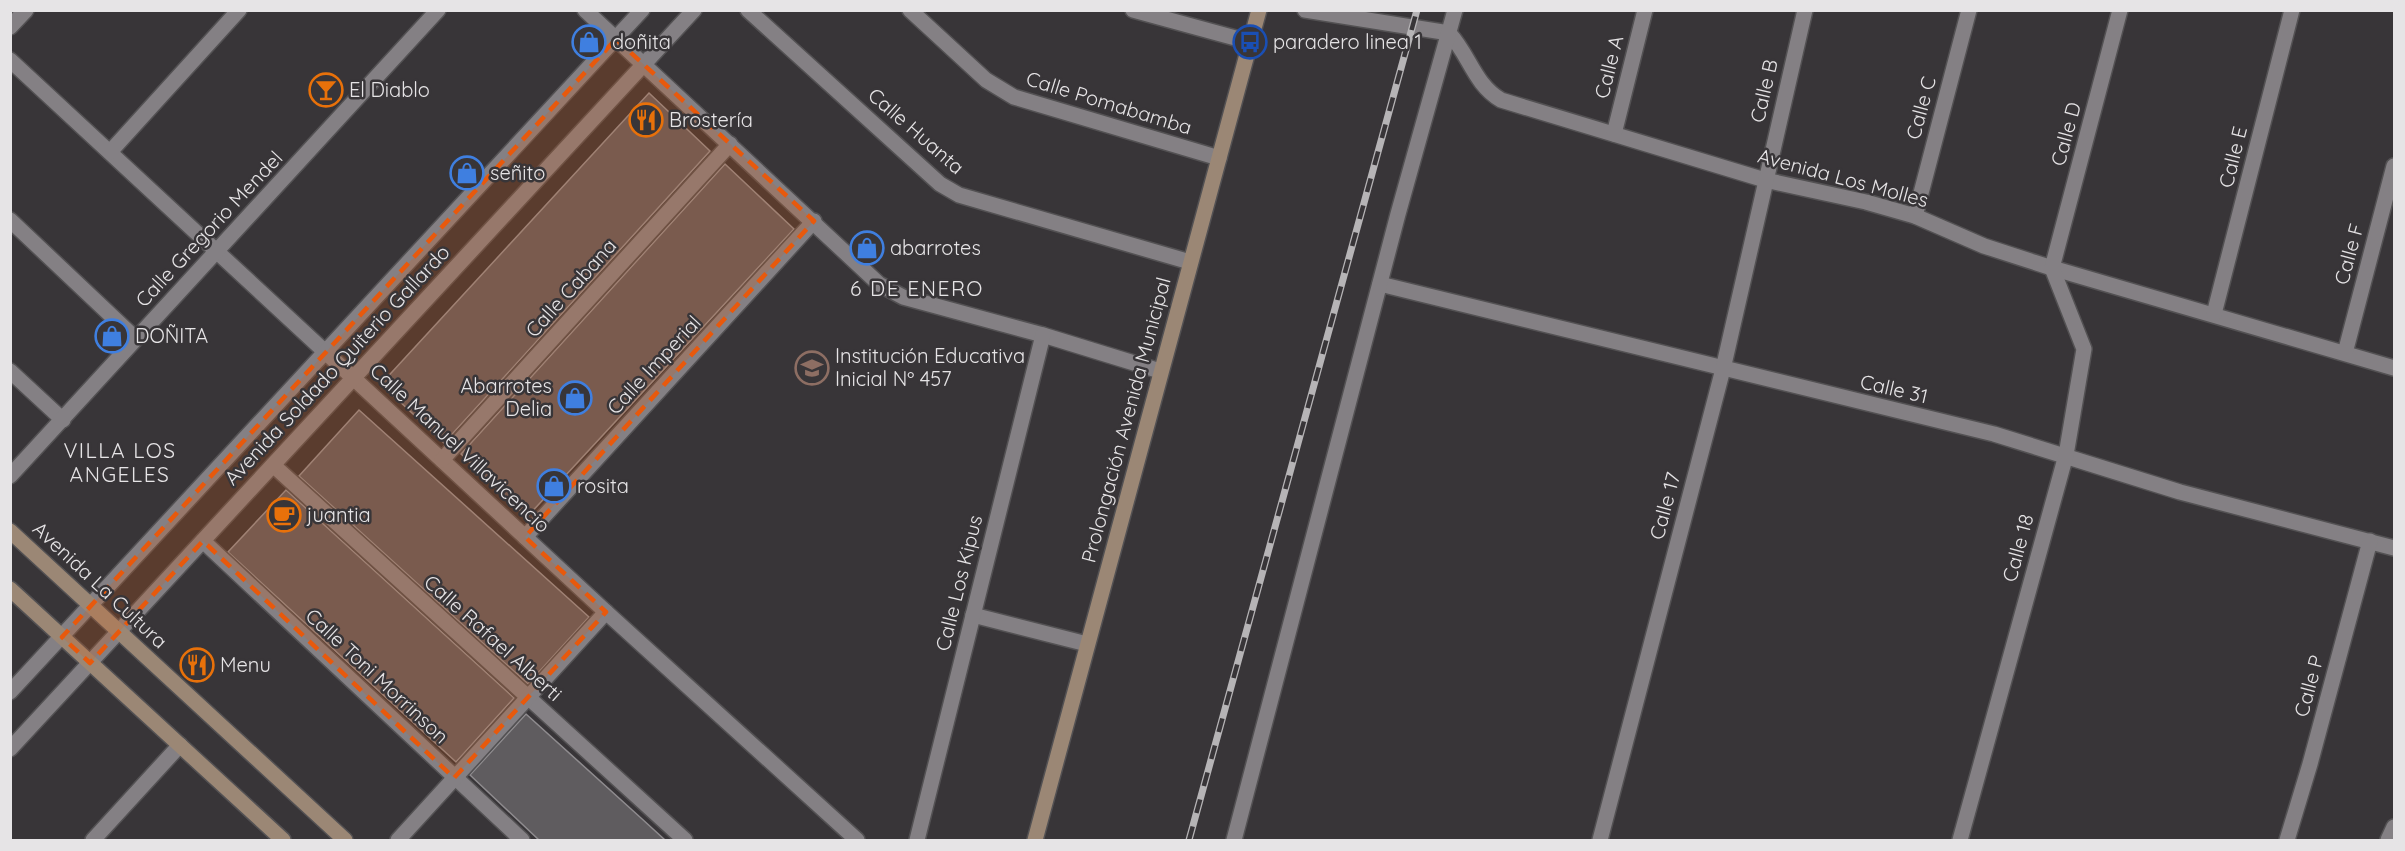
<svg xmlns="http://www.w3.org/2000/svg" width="2405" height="851" viewBox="0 0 2405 851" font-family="Quicksand,sans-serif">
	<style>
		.building { fill: #5f5c5f; stroke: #8f8c8f; stroke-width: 1.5 }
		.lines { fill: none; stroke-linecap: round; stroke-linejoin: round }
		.minor-casing { stroke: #535153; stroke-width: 18 }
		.tertiary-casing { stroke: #535153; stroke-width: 18 }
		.secondary-casing { stroke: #535153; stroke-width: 18 }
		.minor { stroke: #848084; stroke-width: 15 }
		.tertiary { stroke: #848084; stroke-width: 15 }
		.secondary { stroke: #9b8775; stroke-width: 15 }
		.rail-casing { stroke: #b6b4b6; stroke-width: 7 }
		.rail { stroke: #383538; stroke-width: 4.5; stroke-dasharray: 14; stroke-linecap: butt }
		.marked { fill: #e8590c; fill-opacity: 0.2; stroke: #e8590c; stroke-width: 4.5; stroke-dasharray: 12 8; stroke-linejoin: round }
		.labels { text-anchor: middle; stroke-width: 5; stroke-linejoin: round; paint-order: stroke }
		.poi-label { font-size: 20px; fill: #e6e4e6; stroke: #383538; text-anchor: start }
		.street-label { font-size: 20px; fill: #e6e4e6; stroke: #383538 }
		.neighbourhood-label { font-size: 21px; letter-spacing: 1.5px; fill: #e6e4e6; stroke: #383538 }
	</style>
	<rect width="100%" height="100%" fill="#383538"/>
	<g class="building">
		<polygon points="649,93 710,151 444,443 381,384"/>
		<polygon points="725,164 794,229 527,517 461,454"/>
		<polygon points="359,410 589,617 528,684 299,476"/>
		<polygon points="286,490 514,698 456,762 228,552"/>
		<polygon points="526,714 641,818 665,840 539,840 470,775"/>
	</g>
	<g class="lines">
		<defs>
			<g id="minor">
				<polyline points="585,10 879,284 903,297 1043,335 1160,371"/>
				<polyline points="748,10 940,184 959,195 1190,262"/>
				<polyline points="910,10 986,80 1014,97 1219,158"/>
				<path d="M1305,10L1449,33C1470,56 1474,84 1501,100L1765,180L1866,202L1915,216L1984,246L2052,268L2394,368"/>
				<polyline points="10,27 26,10"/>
				<polyline points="10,60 606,612 857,840"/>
				<polyline points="1614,134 1645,10"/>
				<polyline points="110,152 239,10"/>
				<polyline points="1915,216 1969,10"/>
				<polyline points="10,220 136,339"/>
				<polyline points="1380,284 1994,434 2180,492 2394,548"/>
				<polyline points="2214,314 2292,10"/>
				<polyline points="2345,353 2394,166"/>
				<polyline points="10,371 63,420"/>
				<polyline points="442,460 730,144"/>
				<polyline points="273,465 685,840"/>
				<polyline points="10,476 438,10"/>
				<polyline points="525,537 814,221"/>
				<polyline points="203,541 522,840"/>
				<polyline points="973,615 1087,644"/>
				<polyline points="93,840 180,745"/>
				<polyline points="398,840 606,612"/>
				<polyline points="917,840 1043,335"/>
				<polyline points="1234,840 1398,214 1455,10"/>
				<polyline points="1600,840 1723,369 1805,10"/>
				<polyline points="1960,840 2066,455 2084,349 2052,268 2120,10"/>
				<polyline points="2287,840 2310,764 2370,541"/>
				<polyline points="2388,840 2394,827"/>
			</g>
			<g id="tertiary">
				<polyline points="1133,10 1250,42"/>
				<polyline points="10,692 642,10"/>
				<polyline points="10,749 694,10"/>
			</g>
			<g id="secondary">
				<polyline points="10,531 345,840"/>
				<polyline points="10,589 283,840"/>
				<polyline points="1035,840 1259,10"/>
			</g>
		</defs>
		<use href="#minor" class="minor-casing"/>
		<use href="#tertiary" class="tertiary-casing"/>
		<use href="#secondary" class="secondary-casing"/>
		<use href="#minor" class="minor"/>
		<use href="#tertiary" class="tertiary"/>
		<use href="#secondary" class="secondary"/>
		<defs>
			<polyline id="rail" points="1189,840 1417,10"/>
		</defs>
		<use href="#rail" class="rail-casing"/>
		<use href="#rail" class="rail"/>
	</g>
	<path class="marked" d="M616,39L814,221L525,537L606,612L454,778L203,541L90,663L62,637Z"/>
	<defs>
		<symbol id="shop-ring" viewBox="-11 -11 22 22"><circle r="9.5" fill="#383538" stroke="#3f7fe0" stroke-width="1.5"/><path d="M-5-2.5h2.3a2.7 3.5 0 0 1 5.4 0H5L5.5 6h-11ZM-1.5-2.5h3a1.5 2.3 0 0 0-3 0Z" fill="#3f7fe0"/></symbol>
		<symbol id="bus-ring" viewBox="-11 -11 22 22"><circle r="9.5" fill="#383538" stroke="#1a4fb4" stroke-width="1.5"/><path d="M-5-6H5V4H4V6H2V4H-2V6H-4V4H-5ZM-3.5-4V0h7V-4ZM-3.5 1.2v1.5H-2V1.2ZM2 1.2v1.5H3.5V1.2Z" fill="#1a4fb4"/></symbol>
		<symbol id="bar-ring" viewBox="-11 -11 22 22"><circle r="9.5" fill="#383538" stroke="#e8710a" stroke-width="1.5"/><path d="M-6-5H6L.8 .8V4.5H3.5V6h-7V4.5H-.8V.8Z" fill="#e8710a"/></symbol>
		<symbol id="restaurant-ring" viewBox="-11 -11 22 22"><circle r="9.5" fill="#383538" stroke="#e8710a" stroke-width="1.5"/><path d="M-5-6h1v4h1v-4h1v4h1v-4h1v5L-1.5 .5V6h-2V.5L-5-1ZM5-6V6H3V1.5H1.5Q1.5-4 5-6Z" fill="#e8710a"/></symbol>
		<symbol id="school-ring" viewBox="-11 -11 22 22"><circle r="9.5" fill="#383538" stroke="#8d6e63" stroke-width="1.5"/><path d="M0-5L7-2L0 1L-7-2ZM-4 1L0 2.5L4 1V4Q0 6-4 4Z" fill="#8d6e63"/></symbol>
		<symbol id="cafe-ring" viewBox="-11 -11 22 22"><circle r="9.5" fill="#383538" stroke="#e8710a" stroke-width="1.5"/><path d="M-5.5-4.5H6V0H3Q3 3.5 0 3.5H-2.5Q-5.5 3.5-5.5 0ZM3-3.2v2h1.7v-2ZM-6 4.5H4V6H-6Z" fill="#e8710a"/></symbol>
	</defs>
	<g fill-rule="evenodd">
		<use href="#shop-ring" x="570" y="23" width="38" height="38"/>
		<use href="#bus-ring" x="1231" y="23" width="38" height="38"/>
		<use href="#bar-ring" x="307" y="71" width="38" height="38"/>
		<use href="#restaurant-ring" x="627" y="101" width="38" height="38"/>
		<use href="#shop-ring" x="448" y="154" width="38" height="38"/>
		<use href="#shop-ring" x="848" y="229" width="38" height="38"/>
		<use href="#shop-ring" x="93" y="317" width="38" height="38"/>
		<use href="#school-ring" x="793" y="349" width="38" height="38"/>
		<use href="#shop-ring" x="556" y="379" width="38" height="38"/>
		<use href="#shop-ring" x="535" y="467" width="38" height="38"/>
		<use href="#cafe-ring" x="265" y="496" width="38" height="38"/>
		<use href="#restaurant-ring" x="178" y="646" width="38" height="38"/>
	</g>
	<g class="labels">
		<g class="poi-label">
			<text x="612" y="49">doñita</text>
			<text x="1273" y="49">paradero linea 1</text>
			<text x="349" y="97">El Diablo</text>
			<text x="669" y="127">Brostería</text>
			<text x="490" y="180">señito</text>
			<text x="890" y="255">abarrotes</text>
			<text x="135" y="343">DOÑITA</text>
			<text x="835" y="363">Institución Educativa<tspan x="835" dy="23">Inicial Nº 457</tspan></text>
			<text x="552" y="393" text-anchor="end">Abarrotes<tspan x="552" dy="23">Delia</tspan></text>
			<text x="577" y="493">rosita</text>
			<text x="307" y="522">juantia</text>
			<text x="220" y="672">Menu</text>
		</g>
		<g class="street-label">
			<text transform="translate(1609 67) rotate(-76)" y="7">Calle A</text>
			<text transform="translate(1764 91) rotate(-77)" y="7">Calle B</text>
			<text transform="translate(1109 103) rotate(17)" y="7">Calle Pomabamba</text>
			<text transform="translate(1921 108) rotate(-75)" y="7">Calle C</text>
			<text transform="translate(916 131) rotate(41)" y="7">Calle Huanta</text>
			<text transform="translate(2066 134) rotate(-75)" y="7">Calle D</text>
			<text transform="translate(2233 157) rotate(-76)" y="7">Calle E</text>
			<text transform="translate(1843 178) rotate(15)" y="7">Avenida Los Molles</text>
			<text transform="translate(209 229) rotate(-47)" y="7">Calle Gregorio Mendel</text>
			<text transform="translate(2349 254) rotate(-75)" y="7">Calle F</text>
			<text transform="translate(571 288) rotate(-48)" y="7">Calle Cabana</text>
			<text transform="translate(337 365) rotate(-47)" y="7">Avenida Soldado Quiterio Gallardo</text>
			<text transform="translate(654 365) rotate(-47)" y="7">Calle Imperial</text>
			<text transform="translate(1894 389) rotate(13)" y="7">Calle 31</text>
			<text transform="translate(1126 420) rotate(-75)" y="7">Prolongación Avenida Municipal</text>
			<text transform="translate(460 448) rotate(43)" y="7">Calle Manuel Villavicencio</text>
			<text transform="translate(1665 506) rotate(-75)" y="7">Calle 17</text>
			<text transform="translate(2018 548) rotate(-75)" y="7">Calle 18</text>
			<text transform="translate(959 583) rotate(-76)" y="7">Calle Los Kipus</text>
			<text transform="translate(100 585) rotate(43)" y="7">Avenida La Cultura</text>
			<text transform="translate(493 638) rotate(42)" y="7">Calle Rafael Alberti</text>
			<text transform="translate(377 676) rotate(43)" y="7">Calle Toni Morrinson</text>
			<text transform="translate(2309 686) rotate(-75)" y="7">Calle P</text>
		</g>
		<g class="neighbourhood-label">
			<text x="917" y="296">6 DE ENERO</text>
			<text x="120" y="458">VILLA LOS<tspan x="120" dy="24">ANGELES</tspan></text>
		</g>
	</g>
	<rect width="2405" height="851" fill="none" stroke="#e6e4e6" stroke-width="24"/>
</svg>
